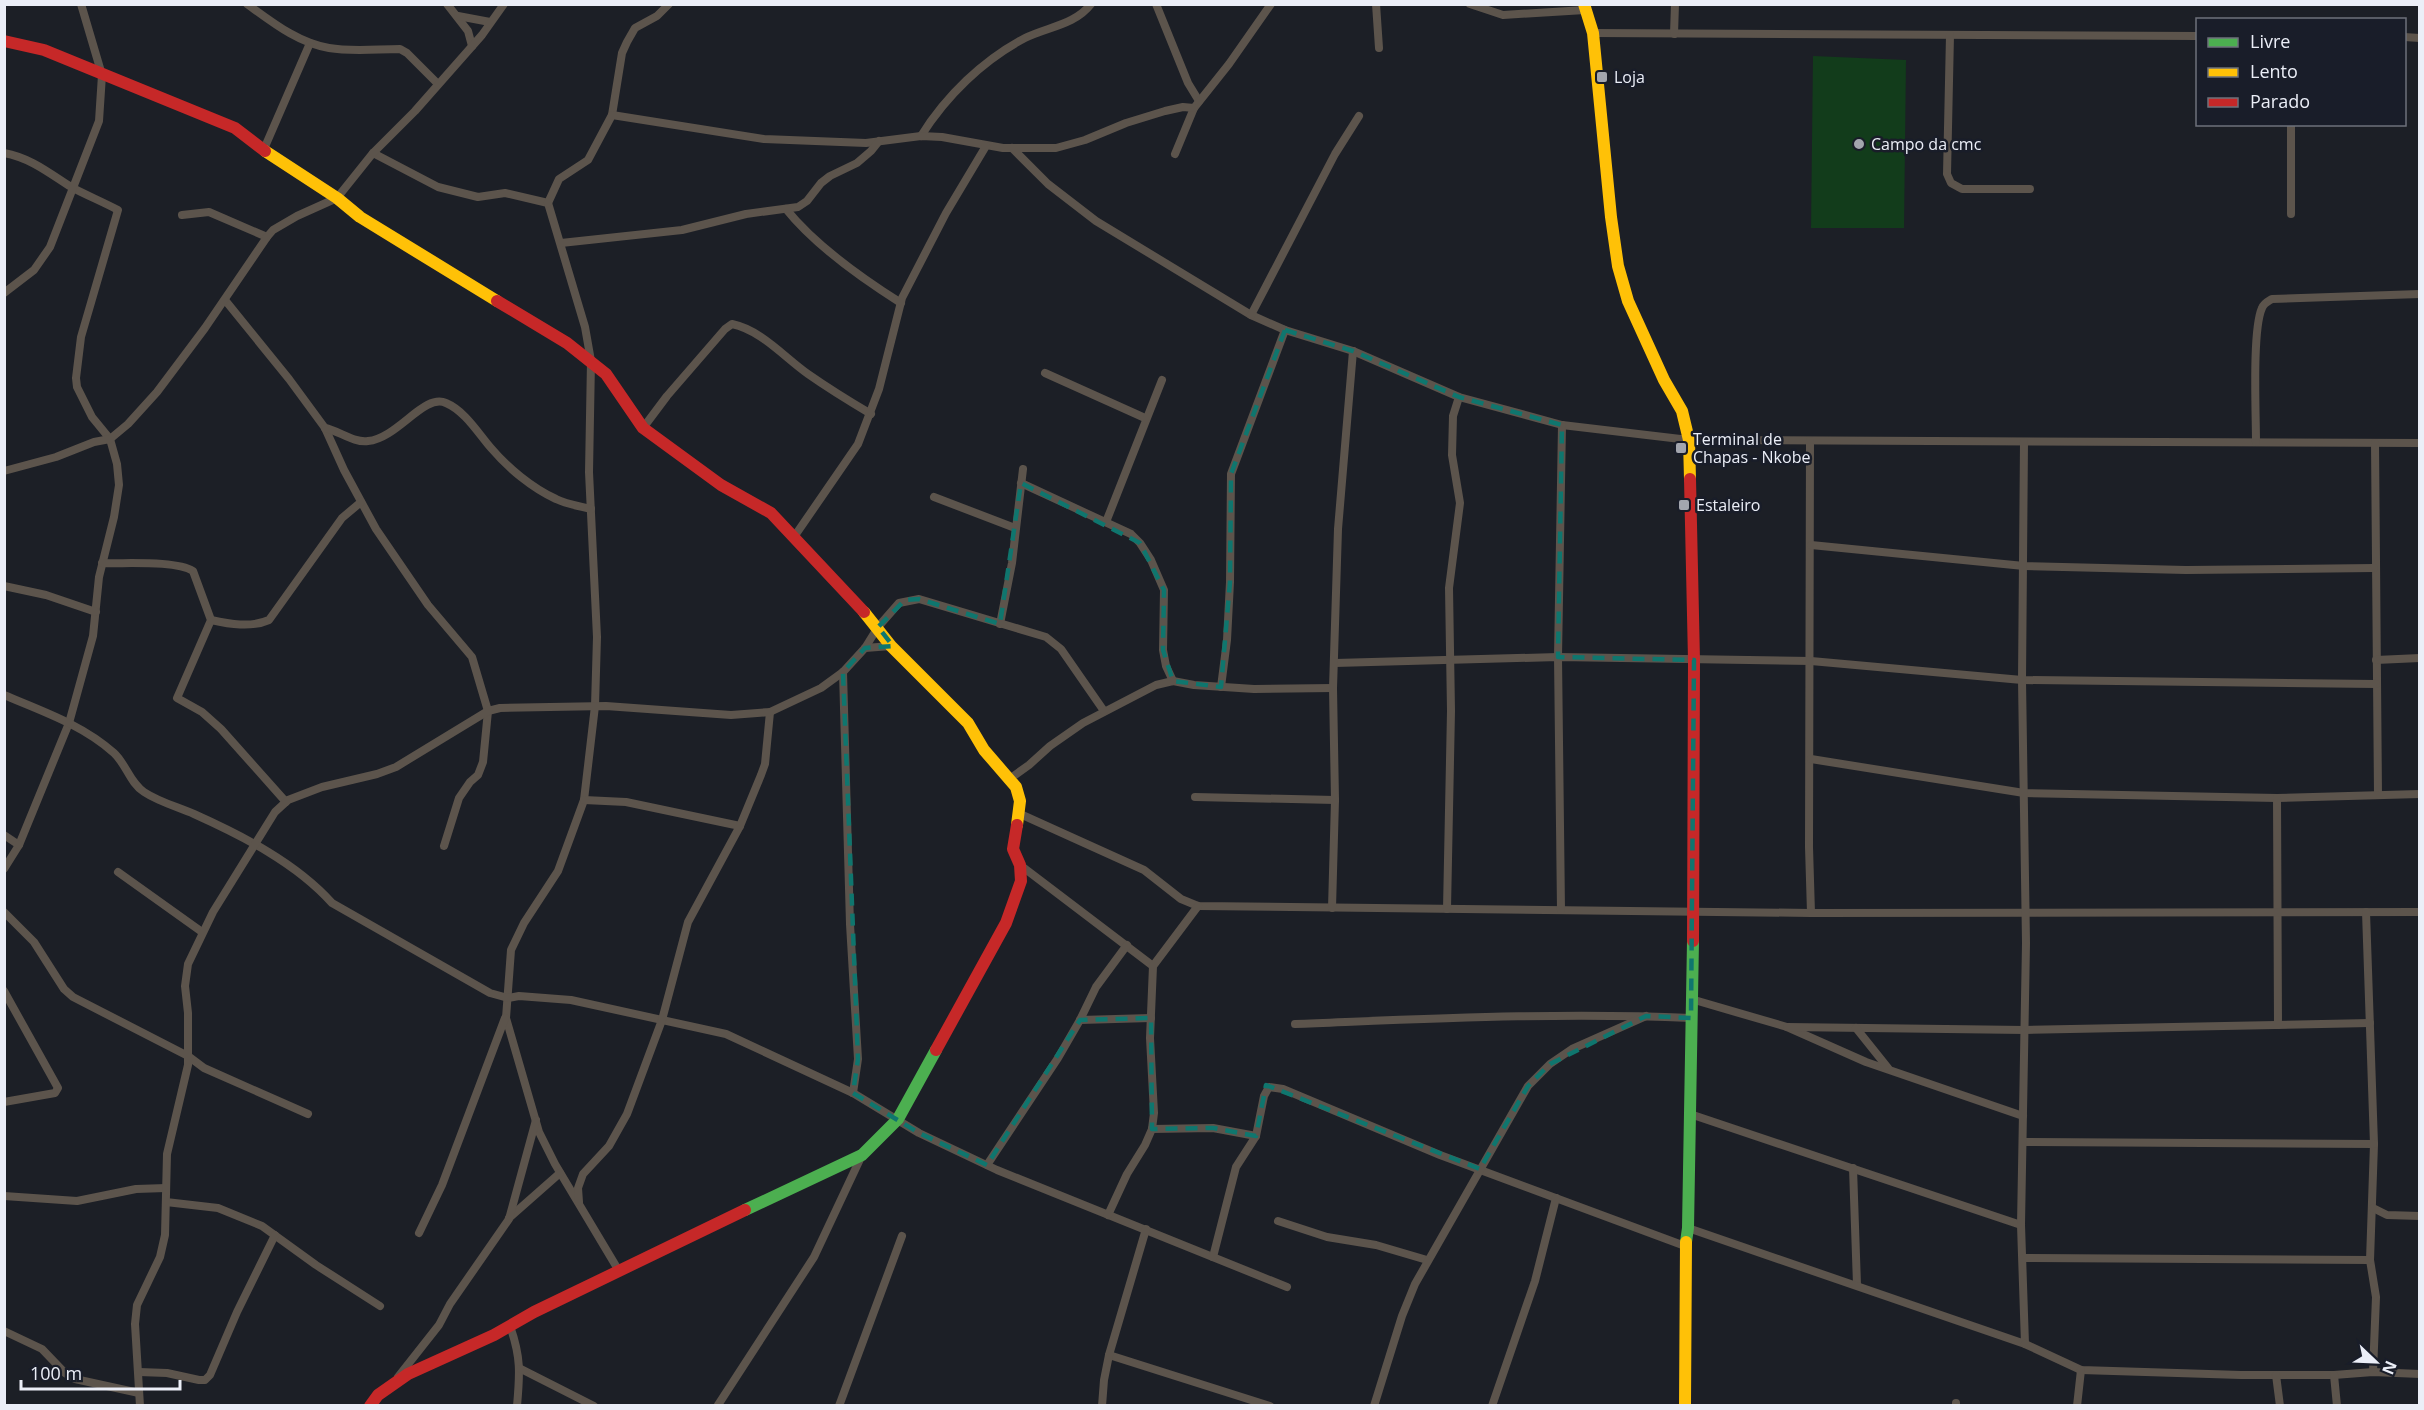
<svg xmlns="http://www.w3.org/2000/svg" width="2424" height="1410" viewBox="0 0 2424 1410" font-family="'Open Sans',sans-serif">
	<style>
		.green { fill: #123c1b }
		.lines { fill: none; stroke-linecap: round; stroke-linejoin: round }
		.street { stroke: #5c544c; stroke-width: 8 }
		.fast { stroke: #4caf50; stroke-width: 12 }
		.slow { stroke: #ffc107; stroke-width: 12 }
		.jam { stroke: #c62828; stroke-width: 12 }
		.marked { fill: none; stroke: #0f766e; stroke-width: 4.5; stroke-dasharray: 12 8; stroke-linejoin: round }
		.poi-dot { fill: #a3a6ae; stroke: #191d29; stroke-width: 2 }
		.labels { text-anchor: middle; stroke-width: 5; stroke-linejoin: round; paint-order: stroke }
		.poi-label { font-size: 16px; fill: #ebeef7; stroke: #191d29; text-anchor: start }
	</style>
	<rect width="100%" height="100%" fill="#1c1f26"/>
	<polygon class="green" points="1813,56 1906,60 1904,228 1811,228"/>
	<g class="lines">
		<g class="street">
			<path d="M247,4C272,22 298,43 329,48C352,52 377,49 400,49L407,53L437,83"/>
			<polyline points="447,4 468,31 472,46"/>
			<polyline points="1156,4 1188,83 1199,101"/>
			<polyline points="1376,4 1379,48"/>
			<polyline points="1470,4 1503,15 1585,10"/>
			<polyline points="458,16 490,22"/>
			<polyline points="1593,33 2198,36"/>
			<polyline points="1674,34 1675,4"/>
			<polyline points="1950,35 1947,174 1951,183 1962,189 2030,189"/>
			<polyline points="2404,37 2420,38"/>
			<polyline points="612,115 622,53 627,42 635,28 657,16 669,4"/>
			<polyline points="2291,124 2291,214"/>
			<path d="M921,136C946,96 983,60 1025,38C1047,27 1075,25 1091,4"/>
			<polyline points="1012,148 1048,184 1096,221 1251,315 1285,330 1353,351 1459,397 1562,425 1689,440 2420,443"/>
			<polyline points="264,149 310,43"/>
			<path d="M4,153C31,158 49,173 71,187C86,195 103,202 118,210L81,337L76,378L77,387L92,417L110,439L117,464L119,485L114,517L99,577L93,636L69,723L19,845L4,869"/>
			<polyline points="373,153 438,187 478,197 505,193 548,203 585,327 591,361 589,472 597,637 595,706 584,800 558,871 524,923 511,950 506,1018 539,1132 555,1164 619,1271"/>
			<polyline points="1175,154 1194,108 1229,64 1271,4"/>
			<polyline points="548,203 559,179 588,160 612,115 764,139 866,143 921,136 942,137 1003,148 1056,148 1085,140 1126,123 1165,111 1183,107 1194,108"/>
			<path d="M786,209C814,244 863,279 901,303"/>
			<polyline points="182,215 209,212 267,237"/>
			<polyline points="561,243 682,230 746,214 798,207 807,201 821,183 830,176 857,163 871,151 879,141"/>
			<polyline points="4,293 34,270 50,247 99,121 102,75 81,4"/>
			<polyline points="225,300 289,379 325,428 344,470 376,529 428,605 472,657 488,711 483,762 478,775 470,782 459,798 444,846"/>
			<polyline points="1251,315 1335,154 1359,116"/>
			<polyline points="1045,373 1145,418"/>
			<path d="M325,428C339,431 354,443 368,441C398,438 424,393 446,403C465,411 478,433 491,448C508,468 532,488 556,499C566,504 579,506 591,509"/>
			<path d="M643,428L667,396L725,329L732,324C761,330 784,357 808,374C828,388 849,401 871,414"/>
			<polyline points="1810,441 1809,847 1811,913"/>
			<path d="M2256,442C2256,414 2252,330 2262,308C2264,303 2267,302 2272,299L2420,294"/>
			<polyline points="2375,443 2378,795"/>
			<polyline points="4,471 56,457 94,442 110,439 128,424 157,392 205,328 267,237 273,230 297,216 337,198 373,153 415,111 482,35 504,4"/>
			<polyline points="1021,483 1131,534 1140,543 1151,560 1164,590 1163,650 1166,666 1173,681"/>
			<polyline points="934,497 1015,528"/>
			<polyline points="1106,522 1162,380"/>
			<polyline points="794,537 858,444 879,389 902,298 946,213 986,146"/>
			<polyline points="1811,545 2024,566 2186,570 2374,568"/>
			<path d="M102,563C124,564 176,560 193,571L211,620L177,698L202,712L221,729L286,802"/>
			<polyline points="4,586 46,595 96,612"/>
			<path d="M211,620C229,624 251,628 269,620L342,518L361,502"/>
			<polyline points="1000,624 1012,563 1023,469"/>
			<polyline points="865,648 891,646"/>
			<polyline points="2376,660 2420,658"/>
			<polyline points="1335,663 1558,657 1811,661 2022,680 2376,684"/>
			<polyline points="843,672 850,924 858,1059 853,1093"/>
			<polyline points="1221,687 1227,640 1230,582 1231,474 1285,330"/>
			<path d="M4,695C42,711 83,725 114,753C126,764 130,783 144,792C159,802 178,807 194,814C243,836 296,863 332,903L490,993L508,998L519,996L571,1000L726,1034L853,1093L919,1133L997,1170L1287,1287"/>
			<polyline points="1811,759 2024,793 2277,798 2420,794"/>
			<polyline points="1008,780 1029,765 1050,746 1083,723 1156,685 1173,681 1194,685 1254,689 1333,688"/>
			<polyline points="1195,797 1335,800"/>
			<polyline points="2277,798 2278,1025"/>
			<polyline points="584,800 626,802 740,826"/>
			<polyline points="1018,813 1144,870 1181,899 1198,906 1811,913 2420,912"/>
			<polyline points="4,835 19,845"/>
			<polyline points="1020,865 1153,966"/>
			<polyline points="118,872 202,932"/>
			<polyline points="1332,908 1335,800 1333,688 1338,529 1353,351"/>
			<polyline points="1447,909 1451,711 1449,588 1460,503 1452,455 1453,416 1459,397"/>
			<polyline points="1561,910 1558,657 1562,425"/>
			<polyline points="4,912 34,942 64,989 73,997 188,1056 204,1068 308,1114"/>
			<polyline points="2366,912 2374,1144 2370,1260 2376,1297 2373,1372"/>
			<polyline points="4,991 58,1088 55,1093 4,1102"/>
			<polyline points="1691,999 1787,1027 1866,1062 2023,1116"/>
			<polyline points="1080,1020 1151,1018"/>
			<path d="M1295,1024C1426,1019 1559,1012 1691,1018"/>
			<polyline points="1787,1027 2025,1030 2370,1023"/>
			<polyline points="1856,1028 1888,1068"/>
			<polyline points="1690,1114 2021,1225"/>
			<polyline points="1152,1129 1213,1128 1256,1136"/>
			<polyline points="2023,1142 2374,1144"/>
			<polyline points="987,1165 1058,1058 1080,1020 1096,987 1127,945"/>
			<polyline points="1853,1168 1857,1285"/>
			<polyline points="4,1196 77,1201 136,1189 166,1188"/>
			<polyline points="166,1202 218,1208 262,1226 316,1265 380,1306"/>
			<polyline points="579,1202 578,1188 583,1174 609,1146 627,1114 662,1020 688,922 740,826 761,775 765,764 770,712"/>
			<polyline points="2373,1208 2387,1215 2420,1216"/>
			<polyline points="1108,1215 1127,1174 1145,1145 1152,1129 1154,1113 1150,1038 1153,966 1198,906"/>
			<polyline points="509,1218 560,1173"/>
			<polyline points="1278,1221 1327,1237 1376,1245 1427,1260"/>
			<polyline points="1688,1228 2025,1344 2021,1225 2026,943 2022,680 2024,442"/>
			<polyline points="419,1233 442,1185 505,1018"/>
			<polyline points="1213,1257 1236,1167 1256,1136 1264,1096 1269,1087 1283,1089 1440,1155 1685,1246"/>
			<polyline points="2023,1258 2370,1260"/>
			<path d="M510,1326C521,1357 520,1373 517,1406"/>
			<polyline points="4,1331 42,1349 65,1373 75,1379 139,1393"/>
			<polyline points="2025,1344 2081,1370 2241,1375 2334,1375 2373,1372 2420,1374"/>
			<polyline points="1109,1355 1270,1406"/>
			<polyline points="521,1369 594,1406"/>
			<polyline points="139,1372 167,1373 199,1380 205,1380 210,1375 237,1312 275,1235"/>
			<polyline points="2276,1375 2280,1406"/>
			<polyline points="2334,1375 2337,1406"/>
			<polyline points="398,1377 439,1325 450,1304 509,1219 536,1120"/>
			<polyline points="718,1405 814,1257 862,1155"/>
			<polyline points="140,1406 135,1324 137,1305 160,1257 165,1235 167,1154 188,1065 188,1013 185,986 188,964 213,912 275,812 288,800 322,787 377,774 396,767 488,711 500,708 606,706 731,715 770,712 821,688 843,672 865,648 878,627 899,603 919,599 1046,637 1061,649 1104,711"/>
			<polyline points="839,1406 902,1236"/>
			<polyline points="1102,1406 1104,1380 1109,1355 1146,1229"/>
			<polyline points="1374,1406 1402,1316 1415,1284 1528,1086 1550,1064 1572,1049 1646,1016"/>
			<polyline points="1492,1406 1535,1281 1556,1198"/>
			<polyline points="1956,1406 1956,1403"/>
			<polyline points="2077,1406 2081,1370"/>
		</g>
		<g class="fast">
			<polyline points="745,1210 862,1155 898,1119 936,1050"/>
			<polyline points="1686,1242 1688,1228 1693,941"/>
		</g>
		<g class="slow">
			<polyline points="1584,4 1593,33 1611,217 1618,266 1628,301 1664,380 1682,411 1689,440 1690,479"/>
			<polyline points="265,151 337,198 360,217 497,301"/>
			<polyline points="864,612 891,646 968,723 984,750 1016,787 1020,801 1017,825"/>
			<polyline points="1685,1406 1686,1242"/>
		</g>
		<g class="jam">
			<polyline points="4,41 44,50 235,128 265,151"/>
			<polyline points="497,301 567,343 606,374 643,428 721,485 771,513 864,612"/>
			<polyline points="1690,479 1694,660 1693,941"/>
			<polyline points="936,1050 1006,923 1021,881 1020,865 1013,849 1017,825"/>
			<polyline points="370,1406 378,1395 408,1374 494,1335 534,1312 745,1210"/>
		</g>
	</g>
	<path class="marked" d="M1285,330L1353,351L1459,397L1562,425L1558,657L1694,660L1691,1018L1646,1016L1550,1064L1528,1086L1480,1169L1266,1085L1256,1136L1213,1128L1152,1129L1151,1018L1080,1020L987,1165L919,1133L853,1093L858,1059L843,672L865,648L893,646L878,627L905,600L919,599L1000,624L1021,483L1140,543L1164,590L1163,650L1173,681L1221,687L1230,582L1231,474Z"/>
	<g class="poi-dot">
		<rect x="1596" y="71" width="12" height="12" rx="3"/>
		<circle cx="1859" cy="144" r="6"/>
		<rect x="1675" y="442" width="12" height="12" rx="3"/>
		<rect x="1678" y="499" width="12" height="12" rx="3"/>
	</g>
	<g class="labels">
		<g class="poi-label">
			<text x="1614" y="83">Loja</text>
			<text x="1871" y="150">Campo da cmc</text>
			<text x="1693" y="445">Terminal de<tspan x="1693" dy="18">Chapas - Nkobe</tspan></text>
			<text x="1696" y="511">Estaleiro</text>
		</g>
	</g>
	<rect width="2424" height="1410" fill="none" stroke="#ebeef7" stroke-width="12"/>
	<rect x="2196" y="18" width="210" height="108" fill="#191d29" stroke="#6d717b" stroke-width="1.5"/>
	<rect x="2208" y="38" width="30" height="9" fill="#4caf50" stroke="#6d717b" stroke-width="1.5"/>
	<text x="2250" y="48" font-size="18" fill="#ebeef7">Livre</text>
	<rect x="2208" y="68" width="30" height="9" fill="#ffc107" stroke="#6d717b" stroke-width="1.5"/>
	<text x="2250" y="78" font-size="18" fill="#ebeef7">Lento</text>
	<rect x="2208" y="98" width="30" height="9" fill="#c62828" stroke="#6d717b" stroke-width="1.5"/>
	<text x="2250" y="108" font-size="18" fill="#ebeef7">Parado</text>
	<g transform="translate(2376 1362) rotate(113)" stroke="#191d29" stroke-width="4.5" paint-order="stroke">
	<path d="M0-4.5L10 22L0 15L-10 22Z" fill="#ebeef7"/>
	<text y="-9" font-size="16" font-weight="bold" text-anchor="middle" fill="#ebeef7">N</text>
	</g>
	<path d="M21 1380v9h159v-9" fill="none" stroke="#ebeef7" stroke-width="3"/>
	<text x="30" y="1380" font-size="18" fill="#ebeef7" stroke="#191d29" stroke-width="4.5" paint-order="stroke">100 m</text>
</svg>
